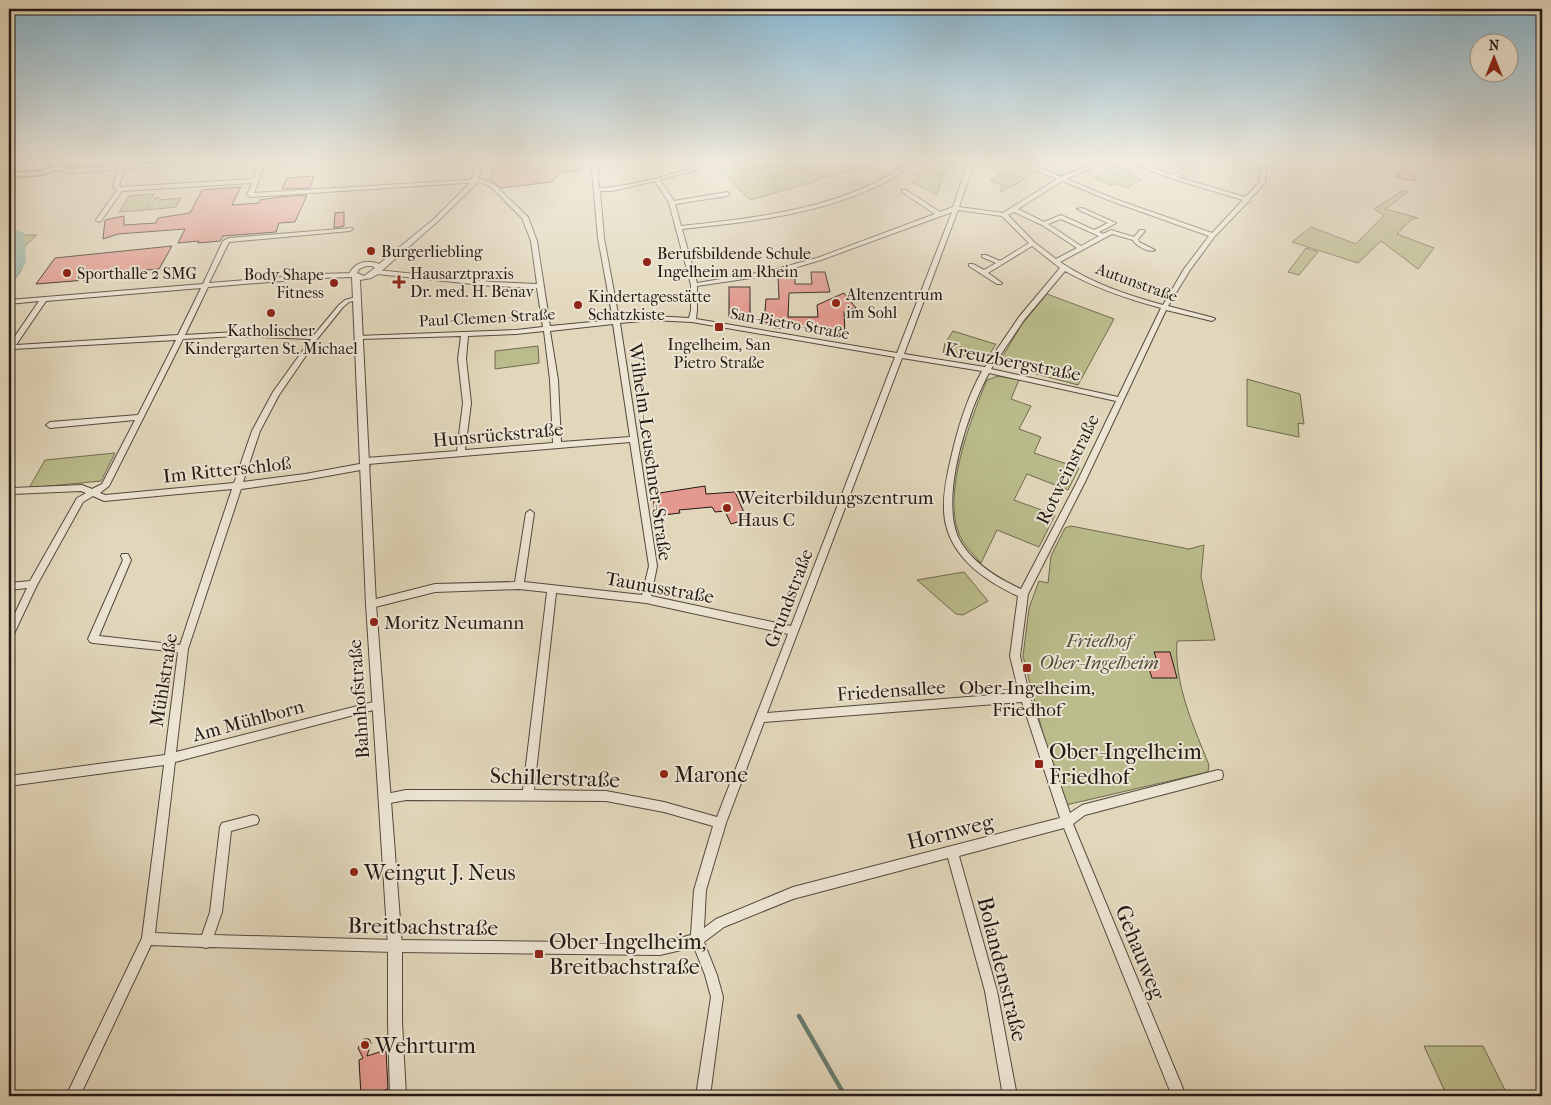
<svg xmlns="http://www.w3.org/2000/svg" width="1551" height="1105" viewBox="0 0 1551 1105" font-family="'IM FELL French Canon',serif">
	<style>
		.green { fill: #babc8b; stroke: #6f6a50 }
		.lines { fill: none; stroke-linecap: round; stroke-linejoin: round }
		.stream { stroke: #687a6f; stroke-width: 4.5 }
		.river { fill: #95baab; fill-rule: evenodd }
		.building { fill: #e4998f; stroke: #241914 }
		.minor-casing { stroke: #54483e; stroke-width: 2 }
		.tertiary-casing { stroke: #54483e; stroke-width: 2 }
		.secondary-casing { stroke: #241914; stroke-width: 3 }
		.minor { fill: #ece5d3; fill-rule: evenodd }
		.tertiary { fill: #ece5d3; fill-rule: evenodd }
		.secondary { fill: #ece5d3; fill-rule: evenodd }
		.rail-casing { stroke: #241914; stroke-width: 3 }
		.rail { stroke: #ece5d3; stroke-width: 2; stroke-dasharray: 6; stroke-linecap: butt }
		.poi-dot { fill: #8f2418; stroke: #ece5d3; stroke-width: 2 }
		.labels { text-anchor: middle; stroke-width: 4; stroke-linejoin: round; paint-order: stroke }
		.far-poi-label { font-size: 16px; fill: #241914; stroke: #ece5d3; text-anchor: start }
		.far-street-label { font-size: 16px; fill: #241914; stroke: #ece5d3 }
		.street-label { font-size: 19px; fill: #241914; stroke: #ece5d3 }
		.poi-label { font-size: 19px; fill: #241914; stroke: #ece5d3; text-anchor: start }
		.park-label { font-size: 19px; font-style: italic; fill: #514a38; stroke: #ece5d3 }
		.near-poi-label { font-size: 22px; fill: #241914; stroke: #ece5d3; text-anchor: start }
		.near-street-label { font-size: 22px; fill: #241914; stroke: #ece5d3 }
	</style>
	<rect width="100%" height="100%" fill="#e2d7bb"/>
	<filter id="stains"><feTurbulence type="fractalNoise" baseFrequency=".004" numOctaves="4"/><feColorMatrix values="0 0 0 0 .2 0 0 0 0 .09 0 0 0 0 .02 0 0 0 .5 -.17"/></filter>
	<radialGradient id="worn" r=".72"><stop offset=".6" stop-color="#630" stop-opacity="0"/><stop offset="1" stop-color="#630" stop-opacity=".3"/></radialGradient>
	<g class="green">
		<polygon points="90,160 121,160 117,165 70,167 70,165"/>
		<polygon points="743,160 863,160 869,167 822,178 817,181 750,200 716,167"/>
		<polygon points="946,160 956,162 952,170 945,170 937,195 912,182 919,179 914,175 936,168 934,164"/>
		<polygon points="1037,160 1075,160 1063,165 1073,171 1060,176 1053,173 1057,170 1049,167 1044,170 1037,167 1042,163"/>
		<polygon points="1111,162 1133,171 1128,174 1141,180 1127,188 1115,183 1111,185 1094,178 1113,167 1107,165"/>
		<polygon points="1003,170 1025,179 1001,192 1001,184 990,181"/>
		<polygon points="1404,190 1408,192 1385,209 1418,218 1412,219 1397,234 1434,248 1418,269 1381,241 1358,263 1292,242 1311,227 1356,244 1384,215 1374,209"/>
		<polygon points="154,194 145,210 119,212 129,196"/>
		<polygon points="159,197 158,200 181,198 176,207 147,210 155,198"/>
		<polygon points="9,226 20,235 37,235 25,246 22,269 9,288 9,248 14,242 9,238"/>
		<polygon points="1306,248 1318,252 1299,275 1288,272"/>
		<polygon points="1047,294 1114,319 1078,385 1006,366 1001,359 1022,324"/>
		<polygon points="953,331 995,344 996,344 988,357 982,359 943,353 945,343"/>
		<polygon points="538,346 539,363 495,369 495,351"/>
		<path d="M998,376L1019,380L1011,399L1031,406L1019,429L1041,437L1034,453L1079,468L1068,490L1027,474L1014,500L1055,515L1039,547L997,530L981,563C973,554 965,546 960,536C941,496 971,418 987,380Z"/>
		<polygon points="1247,379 1300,394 1304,424 1298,423 1299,437 1247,426"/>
		<polygon points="115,453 101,481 29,488 45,460"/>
		<path d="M1071,526L1189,549L1204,545L1201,577L1215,640L1177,641C1174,684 1193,725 1209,765L1208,772L1066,805L1052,769L1023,656L1029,608L1039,581L1048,583L1051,556L1065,528Z"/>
		<polygon points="964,572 988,601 963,615 956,614 917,580"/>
		<polygon points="1424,1046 1483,1046 1508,1096 1447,1096"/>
	</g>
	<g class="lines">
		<polyline class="stream" points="799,1016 845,1096"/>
		<g class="river">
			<polygon points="13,160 24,160 16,174 9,174 9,168"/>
			<polygon points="9,226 24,233 26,262 14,281 9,282 9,269 14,262 12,235 9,234"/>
		</g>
	</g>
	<g class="building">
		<polygon points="566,160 581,160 582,170 562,172 551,182 501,188 489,178 492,173 491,169 526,164 536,173 543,166 561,165"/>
		<polygon points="1417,160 1442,160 1442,162 1423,168 1416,174 1414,181 1396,177 1404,168"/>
		<polygon points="314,176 310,188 282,189 287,178"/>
		<polygon points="241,187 232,205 259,203 260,200 279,197 307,195 295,222 279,223 276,232 223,236 220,241 198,243 199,241 178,243 185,229 118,234 103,239 105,220 124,216 124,225 156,223 158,218 190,213 202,190"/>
		<polygon points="344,212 344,226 334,228 335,213"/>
		<polygon points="172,246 159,269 90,274 86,280 36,284 55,258"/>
		<polygon points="811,272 825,272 830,292 789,293 788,317 818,317 817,305 844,293 856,308 844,311 845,335 819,335 818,329 774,328 774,323 764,323 766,299 779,299 778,276 795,276 795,284 812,284"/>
		<rect x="729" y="287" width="21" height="30"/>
		<polygon points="705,486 706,494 735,492 747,519 731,524 725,511 715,512 712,507 679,510 680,513 655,516 653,494"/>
		<polygon points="1154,652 1170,652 1177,678 1152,678 1148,666 1159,667"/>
		<polygon points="364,1039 369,1039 371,1043 367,1056 386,1050 388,1089 368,1096 361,1096 359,1060 363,1058 358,1048"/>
	</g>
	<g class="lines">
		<defs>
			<path id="minor" d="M123,160H129L126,165L195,160H223L220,162L124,169L119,186L121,187L253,179L260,160H266L254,193L482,179L495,185L528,217L537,241L550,326L613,320L598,238L591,160H597L599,188C640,186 681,171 720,160H730L660,180L674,201L727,192L730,194L727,196L675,204L681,226C746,219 813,212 872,184C886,178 899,169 912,160H919C856,211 759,221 682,229L697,283L769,271L817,258L935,214L902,192V190H906L940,212L953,207L969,160H975L959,207L1003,213L1057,179L1011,160H1019L1061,177L1103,160H1111L1066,179L1115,199L1212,233L1243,200L1170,178L1124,160H1133L1172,175L1198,160H1205L1177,177L1245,197L1259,183L1261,162L1250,160H1267L1265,183L1250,199V201L1248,202L1215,236L1190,270L1168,306L1214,318L1215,319L1212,321L1166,310L1085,482L1028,594L1020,656L1030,697L1070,813L1082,805L1218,770L1222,771L1223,775L1222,779L1218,780L1085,815L1073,824L1186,1096H1172L1064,828L959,856L997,991L1017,1096H1003L985,991L948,858L793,899L724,927L704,942L717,975L723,997L710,1096H696L711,997L705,975L694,947L660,955L395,952L209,947L206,948L202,947L151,945L80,1096H66L142,938L164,765L9,786V776L165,755L178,652L93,643L90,642L88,639L123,560L121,556L122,554H128L131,560L99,636L180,645L232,489L104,501L93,496L83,502L37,585L12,638L9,639V626L27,588L9,590V583L30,581L77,498L86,493L81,491L12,494L9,493V490L12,488L82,485L92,489L102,484L135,420L50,428L46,425L50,422L138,415L176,340L13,349L9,352V345L39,301L9,304V300L203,284L223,241L229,238L352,228L353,229L350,231L229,242L209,283L319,274L354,273L357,275L354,277L319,278L208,287L185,335L236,332L314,335L339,305L345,300L356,297L359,299L349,302L343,307L318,338L279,395L260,431L243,482L305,474L365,463L362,461L366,458L457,451L463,403L458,359L461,336L359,339L357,338V336L516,330L543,327L537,288L492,286L377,274L374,272L377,270L492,282L537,284L531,241L522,218L491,187L479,182L250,197L247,195L252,183L122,191L101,221L99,222L96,220L117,190L113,187L118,169L71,173L52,168L55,166L71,169L120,166ZM655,181L669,203L691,285V310L689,318L652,316L619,319L604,238L600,191H612ZM1062,181L1111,201L1209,236L1184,269L1163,305C1127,295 1091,283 1060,262L1112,234L1133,240C1136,246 1149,253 1155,250L1139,242L1138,239L1145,231L1144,230H1140L1134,237L1111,230L1103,234L1099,232L1116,223L1082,208L1077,209L1108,223L1094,230L1061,215L1044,222L1018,209ZM958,210L1002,216L1029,243L1000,261L986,255H982V257L996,263L984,270L973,264H969V266L997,284H1001L1002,283L988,273L1032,246L1060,268L1019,317L985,367L904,354ZM952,212L897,353L696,319L697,310V286L770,275L821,260ZM1014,212L1042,225L1077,248L1056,259L1034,242L1008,215ZM1061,219L1099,236L1081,246L1048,224ZM1065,271C1095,288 1127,299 1161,308L1118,397L991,369L1024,320ZM201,288L178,335L16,345L46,301ZM652,320L692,322L895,357L791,626L651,596L657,566L620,323ZM613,324L630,437L561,442L558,380L550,331ZM544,331L550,380L553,443L465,450L471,403L466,359L468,336L516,334ZM236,336L311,339L273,392L252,431L234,483L105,495L100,493L109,486L183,339ZM902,358L982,371C967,398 958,427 951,458C947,475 943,493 944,511C946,554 983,580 1018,596L1010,656L1019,693L767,713ZM989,373L1116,401L1077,482L1021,589C997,578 972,563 959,539C939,498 968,411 989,373ZM630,442L649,566L642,595L524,582L534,513L530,510L526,513L515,582L435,584L368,601L366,604L368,607L371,608L435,592L519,589L547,592L523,790H406L381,795L380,799L381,803L385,804L406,800L606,801L664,812L713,826L694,890L691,935L660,943L395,940L214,935L222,912L231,831L257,824L259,820L257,816L253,815L226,822L222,823L220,827L210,912L202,935L155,933L175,762L377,709L381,708L382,705L381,702L377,701L176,752L188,649L241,489L305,480L366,469L370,466L368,464ZM556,593L646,603L788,634L717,817L664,802L606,791L534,790ZM1022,702L1060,818L793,887L716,919L704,928L706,890L726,823L764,722Z"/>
			<path id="tertiary" d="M475,160H481L480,174L474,186L438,221L378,274L371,278L360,280L376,604L402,946V1022L406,1096H390L388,1022V946L366,604L352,277L349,274C355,262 367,259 379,264L434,219L469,184L474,174ZM366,266H372L375,268L364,276L357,273L359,269Z"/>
			<polygon id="secondary" points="74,160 85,160 41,175 9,177 9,173 40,171"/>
		</defs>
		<use href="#minor" class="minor-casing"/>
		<use href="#tertiary" class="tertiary-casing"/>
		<use href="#secondary" class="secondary-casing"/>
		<use href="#minor" class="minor"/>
		<use href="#tertiary" class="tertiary"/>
		<use href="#secondary" class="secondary"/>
		<defs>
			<polyline id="rail" points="9,162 18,160"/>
		</defs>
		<use href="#rail" class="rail-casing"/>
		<use href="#rail" class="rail"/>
	</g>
	<linearGradient id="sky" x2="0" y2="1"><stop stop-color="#87b6d0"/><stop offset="0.51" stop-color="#f2ede0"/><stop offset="1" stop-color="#f2ede0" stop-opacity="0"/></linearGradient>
	<rect width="1551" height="315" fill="url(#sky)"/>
	<g class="poi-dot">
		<circle cx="371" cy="251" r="5"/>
		<circle cx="647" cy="262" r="5"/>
		<circle cx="67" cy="273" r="5"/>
		<path d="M396.5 274.5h5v5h5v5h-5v5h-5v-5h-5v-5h5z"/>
		<circle cx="334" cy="283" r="5"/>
		<circle cx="836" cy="303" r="5"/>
		<circle cx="578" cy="305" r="5"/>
		<circle cx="271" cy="313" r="5"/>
		<rect x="714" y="322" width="10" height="10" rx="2.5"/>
		<circle cx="727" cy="508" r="5"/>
		<circle cx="374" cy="622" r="5"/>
		<rect x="1022" y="663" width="10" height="10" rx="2.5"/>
		<rect x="1034" y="759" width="10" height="10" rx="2.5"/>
		<circle cx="664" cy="774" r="5"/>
		<circle cx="354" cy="872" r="5"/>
		<rect x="534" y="949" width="10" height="10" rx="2.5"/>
		<circle cx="365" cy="1045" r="5"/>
	</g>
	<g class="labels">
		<g class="far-poi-label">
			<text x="381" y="257">Burgerliebling</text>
			<text x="657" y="259">Berufsbildende Schule<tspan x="657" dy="18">Ingelheim am Rhein</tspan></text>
			<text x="77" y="279">Sporthalle 2 SMG</text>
			<text x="410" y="279">Hausarztpraxis<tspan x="410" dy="18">Dr. med. H. Benav</tspan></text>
			<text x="324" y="280" text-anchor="end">Body Shape<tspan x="324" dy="18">Fitness</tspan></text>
			<text x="846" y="300">Altenzentrum<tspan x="846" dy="18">im Sohl</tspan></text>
			<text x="588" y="302">Kindertagesstätte<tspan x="588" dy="18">Schatzkiste</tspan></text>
			<text x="271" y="336" text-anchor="middle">Katholischer<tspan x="271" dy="18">Kindergarten St. Michael</tspan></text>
			<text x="719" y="350" text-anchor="middle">Ingelheim, San<tspan x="719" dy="18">Pietro Straße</tspan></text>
		</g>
		<g class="far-street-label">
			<text transform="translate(1137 282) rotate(20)" y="6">Autunstraße</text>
			<text transform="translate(487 317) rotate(-3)" y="6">Paul-Clemen-Straße</text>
			<text transform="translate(790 323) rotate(10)" y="6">San-Pietro-Straße</text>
		</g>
		<g class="street-label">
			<text transform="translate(1013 361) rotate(11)" y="7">Kreuzbergstraße</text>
			<text transform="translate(498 434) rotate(-5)" y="7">Hunsrückstraße</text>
			<text transform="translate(651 452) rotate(82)" y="7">Wilhelm-Leuschner-Straße</text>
			<text transform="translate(227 469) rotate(-6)" y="7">Im Ritterschloß</text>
			<text transform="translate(1067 469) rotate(-64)" y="7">Rotweinstraße</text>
			<text transform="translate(660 587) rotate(10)" y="7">Taunusstraße</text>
			<text transform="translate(788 598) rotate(-69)" y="7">Grundstraße</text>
			<text transform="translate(163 680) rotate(-81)" y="7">Mühlstraße</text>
			<text transform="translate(891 690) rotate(-4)" y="7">Friedensallee</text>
			<text transform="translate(358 699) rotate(-94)" y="7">Bahnhofstraße</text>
			<text transform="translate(248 720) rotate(-15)" y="7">Am Mühlborn</text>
		</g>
		<g class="poi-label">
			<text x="737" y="504">Weiterbildungszentrum<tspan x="737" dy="22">Haus C</tspan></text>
			<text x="384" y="629">Moritz Neumann</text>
			<text x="1027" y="694" text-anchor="middle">Ober-Ingelheim,<tspan x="1027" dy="22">Friedhof</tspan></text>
		</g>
		<g class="park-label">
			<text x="1099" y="647">Friedhof<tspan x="1099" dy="22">Ober-Ingelheim</tspan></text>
		</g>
		<g class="near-poi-label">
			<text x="1049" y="759">Ober-Ingelheim<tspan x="1049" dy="25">Friedhof</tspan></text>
			<text x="674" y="782">Marone</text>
			<text x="364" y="880">Weingut J. Neus</text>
			<text x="549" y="949">Ober-Ingelheim,<tspan x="549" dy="25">Breitbachstraße</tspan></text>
			<text x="375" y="1053">Wehrturm</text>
		</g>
		<g class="near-street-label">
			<text transform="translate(555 777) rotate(2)" y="8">Schillerstraße</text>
			<text transform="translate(950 831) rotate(-14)" y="8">Hornweg</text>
			<text transform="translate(423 926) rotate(1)" y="8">Breitbachstraße</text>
			<text transform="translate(1141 952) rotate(68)" y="8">Gehauweg</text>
			<text transform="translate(1003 969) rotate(76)" y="8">Bolandenstraße</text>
		</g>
	</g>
	<rect width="1551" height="1105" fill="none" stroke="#e2d7bb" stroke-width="30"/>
	<rect x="10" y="10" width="1531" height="1085" fill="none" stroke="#241914" stroke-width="2.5"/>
	<rect x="15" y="15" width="1521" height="1075" fill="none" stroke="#241914"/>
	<g transform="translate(1494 58)"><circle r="24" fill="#ece5d3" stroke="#9c9387"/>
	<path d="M0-4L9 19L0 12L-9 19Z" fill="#8f2418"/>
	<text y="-8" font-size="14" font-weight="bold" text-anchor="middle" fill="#241914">N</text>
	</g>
	<rect width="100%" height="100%" filter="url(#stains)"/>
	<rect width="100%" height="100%" fill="url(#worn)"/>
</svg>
